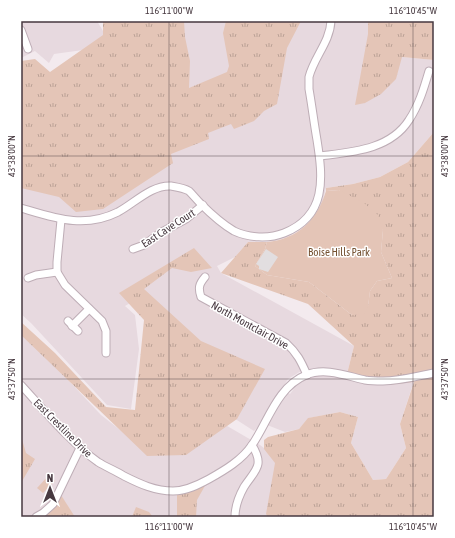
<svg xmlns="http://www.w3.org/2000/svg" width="455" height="538" viewBox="0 0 455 538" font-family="'Asap Condensed',sans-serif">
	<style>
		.residential { fill: #e7d9df; fill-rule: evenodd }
		.grass { fill: url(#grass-tufts) }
		.park { fill: #e4c5b7 }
		.parking { fill: #e2dee0 }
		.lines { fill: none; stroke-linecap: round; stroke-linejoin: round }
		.minor-casing { stroke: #beadb6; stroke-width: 9 }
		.minor { stroke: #fff; stroke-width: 7 }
		.ticks { fill: none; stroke: #473940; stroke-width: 1; stroke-opacity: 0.45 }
		.labels { text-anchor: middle; stroke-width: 3; stroke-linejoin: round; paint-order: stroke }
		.street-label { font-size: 11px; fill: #473940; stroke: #fff }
		.park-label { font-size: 11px; fill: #745131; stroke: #fff }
		.neatline { fill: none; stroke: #473940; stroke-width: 1.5 }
		.ticks-label { font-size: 10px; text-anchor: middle; fill: #473940 }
	</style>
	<defs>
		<pattern id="grass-tufts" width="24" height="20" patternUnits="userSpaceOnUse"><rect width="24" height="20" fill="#e4c5b7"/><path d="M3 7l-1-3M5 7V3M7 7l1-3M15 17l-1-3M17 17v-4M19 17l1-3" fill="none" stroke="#bba196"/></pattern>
	</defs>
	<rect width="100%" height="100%" fill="#f3eaee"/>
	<g class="residential">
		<polygon points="21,21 97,21 112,46 54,54 49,63 35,51 21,58"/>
		<path d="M137,21H368V34L402,57L434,60V132L408,162L380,177L353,184L326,188L322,204L313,218L302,229L288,237L275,241L248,242L235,257L217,266L221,273L354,346L346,378L387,385L414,381L400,424L406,448L386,479L373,480L351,443L358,417L340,412L309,418L299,429L285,432L262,423L254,431L226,413L144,295L125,306L135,315L139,349L131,409L107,405L31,323L21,314V185ZM315,368H332L334,376L323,375L309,377L296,386L290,394L281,390L288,379L301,371Z"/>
		<polygon points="21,330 101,415 124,433 222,423 260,445 284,463 284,517 21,517"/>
	</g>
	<g class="grass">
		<polygon points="103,21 184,21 185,37 190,61 189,88 227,72 229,66 223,33 226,21 301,21 287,48 277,104 264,111 254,121 234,129 231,124 208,133 209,139 171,154 173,163 103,209 76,212 59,197 21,188 21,61 35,59 50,72 103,35"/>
		<polygon points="368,21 434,21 434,60 402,57 396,79 381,94 365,103 355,105 368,34"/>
		<polygon points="434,132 434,517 268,517 266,514 275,463 264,449 264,440 268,437 299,429 308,418 340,412 358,417 351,443 373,480 386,479 406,448 400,424 414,382 387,385 346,378 354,346 308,304 221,273 248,242 267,242 265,249 255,266 267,275 309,282 352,315 368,306 370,291 377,281 392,278 381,252 383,230 339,190 326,191 326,188 353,184 380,177 408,162"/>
		<polygon points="194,248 212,268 191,272 172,268 144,289 201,341 265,369 237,419 186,455 147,456 21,335 21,322 55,353 106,407 135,410 144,320 119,293"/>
		<polygon points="21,436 26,453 35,459 21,483"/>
		<polygon points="206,484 197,500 196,517 177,517 177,495"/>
		<polygon points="61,495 75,517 42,517"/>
		<polygon points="136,507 149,512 153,517 132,517"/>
	</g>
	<g class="park">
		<path d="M339,190L364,203L378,215L383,230L381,252L392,278L377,281L370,291L368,307L364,314L352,315L309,282L267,275L255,266L265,249L267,242C298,239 317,220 326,191Z"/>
		<polygon points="49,475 55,481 43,493 37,488"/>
	</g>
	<polygon class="parking" points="266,249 278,257 268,272 259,269 259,266 256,264"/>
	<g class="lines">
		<defs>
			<g id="minor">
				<polyline points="21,30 28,49"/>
				<path d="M320,156C351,152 390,150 409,120C419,105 424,88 429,71"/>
				<path d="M21,208C55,218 84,229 118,212C135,203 151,185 171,186C177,187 184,188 189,191C193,195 197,200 201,204C211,214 222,224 234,231C249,238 269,239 284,233C327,216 323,178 317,140C314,123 312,106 309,89C309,85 309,81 309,77C314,57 330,42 331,21"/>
				<polyline points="61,220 57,262 57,272 65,285 102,321 106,331 106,353"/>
				<polyline points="133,249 144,245 160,233 186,219 203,205"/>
				<path d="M205,277C199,284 198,288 201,297L286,343C297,353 301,361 307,375"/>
				<polyline points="28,278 36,275 57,272"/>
				<polyline points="68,321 78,331"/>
				<polyline points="72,326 89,309"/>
				<path d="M21,385C44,410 71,443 98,462C106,467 116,471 124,476C140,484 155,491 173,491C186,491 198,485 209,479C225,470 242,460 252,445C268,422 277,387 306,375C325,367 347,376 365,380C371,381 378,381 383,381C401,381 417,376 434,373"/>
				<polyline points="36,517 43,513 53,504 80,448"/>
				<path d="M235,517C235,506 239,496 244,487C255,470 265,466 252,445"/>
			</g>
		</defs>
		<use href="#minor" class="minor-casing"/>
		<use href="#minor" class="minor"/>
	</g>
	<path class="ticks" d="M169,21V517M413,21V517M21,156H434M21,379H434"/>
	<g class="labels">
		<g class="street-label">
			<text transform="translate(168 228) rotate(-33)" y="4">East Cave Court</text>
			<text transform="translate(250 325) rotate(29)" y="4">North Montclair Drive</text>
			<text transform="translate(63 428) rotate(45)" y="4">East Crestline Drive</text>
		</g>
		<g class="park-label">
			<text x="339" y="256">Boise Hills Park</text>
		</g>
	</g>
	<rect width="455" height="538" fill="none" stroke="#ffffff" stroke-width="44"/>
	<g transform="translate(50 488)" stroke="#ffffff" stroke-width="3" paint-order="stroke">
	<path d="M0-3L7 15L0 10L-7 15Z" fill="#473940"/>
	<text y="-6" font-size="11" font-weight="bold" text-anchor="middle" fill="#473940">N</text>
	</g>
	<rect x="22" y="22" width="411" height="494" class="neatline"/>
	<g class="ticks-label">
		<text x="169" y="14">116°11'00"W</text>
		<text x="413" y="14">116°10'45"W</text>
		<text transform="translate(11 156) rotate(-90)" y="4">43°38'00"N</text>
		<text transform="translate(444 156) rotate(-90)" y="4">43°38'00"N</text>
		<text transform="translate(11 379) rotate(-90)" y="4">43°37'50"N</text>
		<text transform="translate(444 379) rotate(-90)" y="4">43°37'50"N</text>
		<text x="169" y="530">116°11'00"W</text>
		<text x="413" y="530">116°10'45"W</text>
	</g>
</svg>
